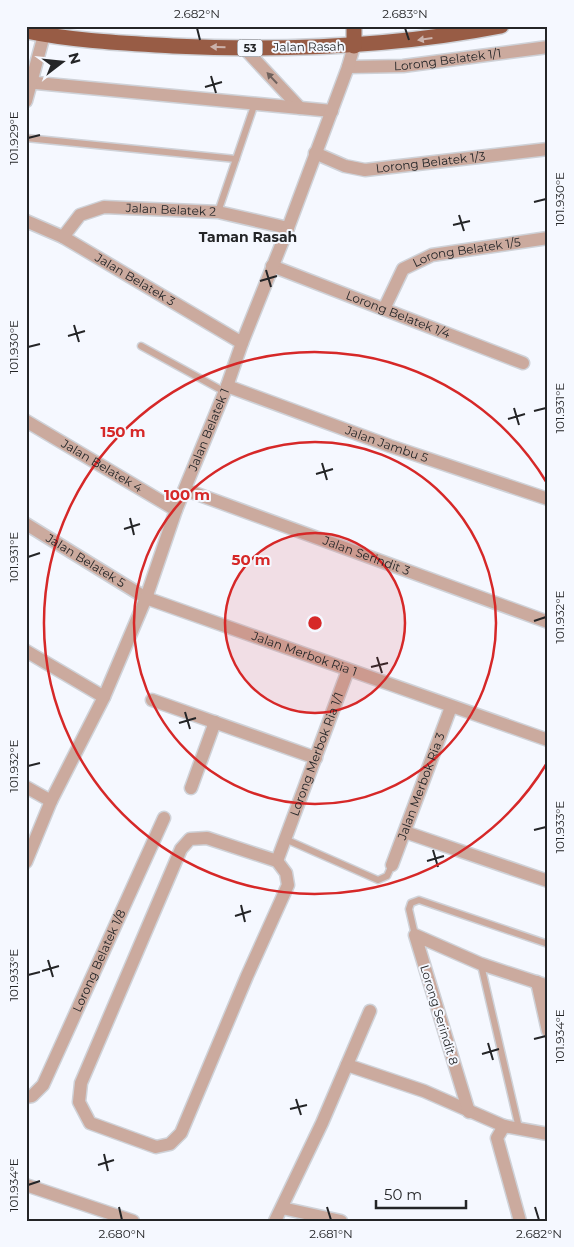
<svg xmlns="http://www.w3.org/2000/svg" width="574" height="1247" viewBox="0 0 574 1247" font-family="Montserrat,sans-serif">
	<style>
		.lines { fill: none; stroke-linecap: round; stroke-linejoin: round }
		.service-casing { stroke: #cfd2d8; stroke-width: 9 }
		.minor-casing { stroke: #cfd2d8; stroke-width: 15 }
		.trunk-casing { stroke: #cfd2d8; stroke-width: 18 }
		.service { stroke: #cbaa9e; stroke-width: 6 }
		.minor { stroke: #cbaa9e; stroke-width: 12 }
		.trunk { stroke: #985c45; stroke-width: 15 }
		.oneway { fill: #cbb2ab }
		.oneway2 { fill: #6f615d }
		.ticks { fill: none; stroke: #242527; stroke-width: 2 }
		.ring { fill: none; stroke: #d62828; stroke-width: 2.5 }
		.labels { text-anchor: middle; stroke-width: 4; stroke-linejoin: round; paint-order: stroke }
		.shield { fill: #f5f8ff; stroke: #636468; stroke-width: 1 }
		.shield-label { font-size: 11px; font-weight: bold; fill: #242527 }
		.street-label { font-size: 12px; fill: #242527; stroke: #f5f8ff }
		.neighbourhood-label { font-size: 14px; font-weight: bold; fill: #242527; stroke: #f5f8ff }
		.centre { fill: #d62828; stroke: #f5f8ff; stroke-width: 2.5 }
		.ring-label { font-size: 15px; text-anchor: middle; font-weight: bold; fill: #d62828; stroke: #f5f8ff; stroke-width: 4; stroke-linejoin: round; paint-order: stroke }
		.neatline { fill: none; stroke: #242527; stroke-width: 2 }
		.ticks-label { font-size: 12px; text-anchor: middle; fill: #242527 }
	</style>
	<rect width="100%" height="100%" fill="#f5f8ff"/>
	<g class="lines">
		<defs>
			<g id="service">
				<polyline points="26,138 236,159"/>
				<polyline points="218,212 255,103"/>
				<polyline points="141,346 225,392"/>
				<polyline points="285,839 378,880 387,876 392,865"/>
				<polyline points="415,935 409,909 411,903 419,900 548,944"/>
				<polyline points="481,965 519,1128"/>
			</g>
			<g id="minor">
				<polyline points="244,48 300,108"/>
				<path id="s1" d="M348,67L403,66L548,47"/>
				<polyline points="26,82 332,111"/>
				<polyline points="26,101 44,35"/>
				<path id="s2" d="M315,153L345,166L365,170L548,149"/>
				<path id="s3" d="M26,221L63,237L242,343"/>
				<path id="s4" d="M63,237L80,215L104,207L218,212L288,228"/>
				<path id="s5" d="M272,266L523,363"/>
				<path id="s6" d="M384,309L403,269L432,255L548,238"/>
				<path id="s7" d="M227,386L390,446L548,499"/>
				<path id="s8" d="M26,421L176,510"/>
				<path id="s9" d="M186,490L548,622"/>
				<path id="s10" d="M26,524L146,598L548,740"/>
				<polyline points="26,651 104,697"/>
				<polyline points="152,700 316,758"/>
				<polyline points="26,787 51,801"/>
				<polyline points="191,788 215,722"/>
				<polyline points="405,832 548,881"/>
				<polygon points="207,838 277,861 286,873 288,885 247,976 181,1133 170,1144 156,1147 90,1123 79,1102 81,1083 181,849 190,839"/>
				<path id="s11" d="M277,861L348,670"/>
				<path id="s12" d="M26,862L51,801L104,697L146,598L176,510L227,386L242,343L288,228L348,67L354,46"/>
				<path id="s13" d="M392,865L451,707"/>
				<polyline points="537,982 548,1031"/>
				<polyline points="347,1065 424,1091 504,1126 548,1134"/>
				<path id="s14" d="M26,1097L32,1096L43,1085L164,818"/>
				<polyline points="469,1112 415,935 481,964 548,986"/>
				<polyline points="504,1126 497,1138 520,1221"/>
				<polyline points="26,1185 133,1221"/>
				<polyline points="282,1208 341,1221"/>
				<polyline points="275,1221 322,1123 370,1011"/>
			</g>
			<g id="trunk">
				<path d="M26,31C74,41 124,43 173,46C283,51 393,47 501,26"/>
				<polyline points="354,46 354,26"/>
			</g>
		</defs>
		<use href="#service" class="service-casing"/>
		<use href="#minor" class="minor-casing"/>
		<use href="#trunk" class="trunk-casing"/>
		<use href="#service" class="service"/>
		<use href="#minor" class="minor"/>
		<use href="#trunk" class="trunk"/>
	</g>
	<defs><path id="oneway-solid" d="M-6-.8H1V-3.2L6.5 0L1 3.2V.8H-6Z" transform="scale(1.25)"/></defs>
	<g class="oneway">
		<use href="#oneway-solid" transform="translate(425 39) rotate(172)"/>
		<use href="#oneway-solid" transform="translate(218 47) rotate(-179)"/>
	</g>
	<use class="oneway2" href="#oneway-solid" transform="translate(272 78) rotate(-133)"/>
	<path class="ticks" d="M197,28L200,40M405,28L409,40M211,76L216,93M205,87L222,82M28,138L40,135M534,202L546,199M459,215L464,231M453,225L470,221M266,270L271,287M260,281L277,276M74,325L79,342M68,336L85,331M28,347L40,344M514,408L519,425M534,411L546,408M508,419L525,414M322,463L327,480M316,474L333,469M130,518L134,535M124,529L140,524M28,557L40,553M534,621L546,617M377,657L382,673M371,667L388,663M185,712L190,729M179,723L196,718M28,766L40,763M534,830L546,827M433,850L438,867M427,861L444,856M241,905L245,922M235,916L251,911M48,960L53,977M42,971L59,966M28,975L40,972M534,1039L546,1036M488,1043L493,1060M482,1054L499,1049M296,1099L301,1115M290,1109L307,1105M104,1154L108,1171M98,1165L114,1160M28,1185L40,1181M119,1207L122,1220M327,1207L331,1220M535,1207L539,1220"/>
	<circle cx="315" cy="623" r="90" fill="#d62828" fill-opacity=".12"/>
	<g class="ring">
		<circle cx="315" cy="623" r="90"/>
		<circle cx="315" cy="623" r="181"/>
		<path d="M547 763A271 271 0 1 1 547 483"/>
	</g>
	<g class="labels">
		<rect class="shield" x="237.5" y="39.5" width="25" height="17" rx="4"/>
		<g class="shield-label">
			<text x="250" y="52">53</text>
		</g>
		<g class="street-label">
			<text transform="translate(309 47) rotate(-1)" y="4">Jalan Rasah</text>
			<text dy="4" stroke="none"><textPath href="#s1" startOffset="100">Lorong Belatek 1/1</textPath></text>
			<text dy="4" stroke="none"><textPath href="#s2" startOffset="119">Lorong Belatek 1/3</textPath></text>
			<text dy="4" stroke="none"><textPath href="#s4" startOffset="120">Jalan Belatek 2</textPath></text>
			<text dy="4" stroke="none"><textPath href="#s6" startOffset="111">Lorong Belatek 1/5</textPath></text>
			<text dy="4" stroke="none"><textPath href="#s3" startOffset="124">Jalan Belatek 3</textPath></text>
			<text dy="4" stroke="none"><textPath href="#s5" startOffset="135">Lorong Belatek 1/4</textPath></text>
			<text dy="4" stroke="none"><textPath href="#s12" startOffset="470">Jalan Belatek 1</textPath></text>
			<text dy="4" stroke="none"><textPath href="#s7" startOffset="170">Jalan Jambu 5</textPath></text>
			<text dy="4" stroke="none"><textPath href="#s8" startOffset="88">Jalan Belatek 4</textPath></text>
			<text dy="4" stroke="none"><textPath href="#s9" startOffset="192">Jalan Serindit 3</textPath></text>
			<text dy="4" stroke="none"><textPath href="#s10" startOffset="70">Jalan Belatek 5</textPath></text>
			<text dy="4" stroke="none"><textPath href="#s10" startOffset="309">Jalan Merbok Ria 1</textPath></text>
			<text dy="4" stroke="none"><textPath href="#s11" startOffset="114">Lorong Merbok Ria 1/1</textPath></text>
			<text dy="4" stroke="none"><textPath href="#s13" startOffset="84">Jalan Merbok Ria 3</textPath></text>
			<text dy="4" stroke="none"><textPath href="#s14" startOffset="158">Lorong Belatek 1/8</textPath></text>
			<text transform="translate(439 1015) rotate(73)" y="4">Lorong Serindit 8</text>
		</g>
		<g class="neighbourhood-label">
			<text x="248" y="242">Taman Rasah</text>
		</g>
	</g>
	<circle cx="315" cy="623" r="8" class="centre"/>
	<g class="ring-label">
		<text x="123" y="437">150 m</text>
		<text x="187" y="500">100 m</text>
		<text x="251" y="565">50 m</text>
	</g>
	<rect width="574" height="1247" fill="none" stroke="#f5f8ff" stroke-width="55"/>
	<g transform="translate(62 62) rotate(74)" stroke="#f5f8ff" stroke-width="4" paint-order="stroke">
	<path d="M0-4L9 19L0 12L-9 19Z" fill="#242527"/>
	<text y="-8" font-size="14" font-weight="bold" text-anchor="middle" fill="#242527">N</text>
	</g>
	<path d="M376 1200v8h90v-8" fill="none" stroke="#242527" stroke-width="2.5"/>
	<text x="384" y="1200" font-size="15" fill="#242527" stroke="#f5f8ff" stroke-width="4" paint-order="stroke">50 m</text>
	<rect x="28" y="28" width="518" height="1192" class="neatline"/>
	<g class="ticks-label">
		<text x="197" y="18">2.682°N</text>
		<text x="405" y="18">2.683°N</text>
		<text transform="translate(14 138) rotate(-90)" y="4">101.929°E</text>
		<text transform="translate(560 199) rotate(-90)" y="4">101.930°E</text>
		<text transform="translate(14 347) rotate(-90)" y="4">101.930°E</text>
		<text transform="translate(560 408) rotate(-90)" y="4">101.931°E</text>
		<text transform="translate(14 557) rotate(-90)" y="4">101.931°E</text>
		<text transform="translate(560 617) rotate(-90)" y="4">101.932°E</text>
		<text transform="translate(14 766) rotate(-90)" y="4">101.932°E</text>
		<text transform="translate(560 827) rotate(-90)" y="4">101.933°E</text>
		<text transform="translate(14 975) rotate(-90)" y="4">101.933°E</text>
		<text transform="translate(560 1036) rotate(-90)" y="4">101.934°E</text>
		<text transform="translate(14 1185) rotate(-90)" y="4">101.934°E</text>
		<text x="122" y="1238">2.680°N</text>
		<text x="331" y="1238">2.681°N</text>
		<text x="539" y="1238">2.682°N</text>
	</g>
</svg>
